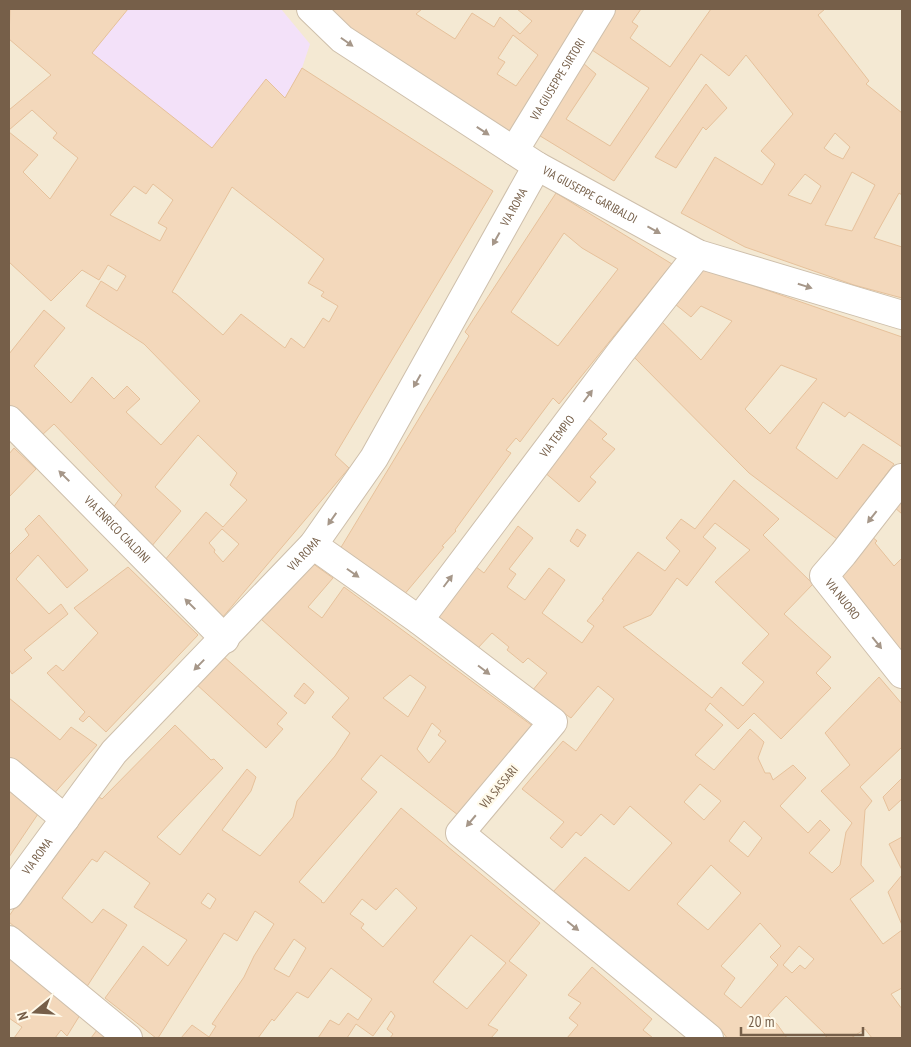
<svg xmlns="http://www.w3.org/2000/svg" width="911" height="1047" viewBox="0 0 911 1047" font-family="'PT Sans Narrow',sans-serif">
	<style>
		.residential { fill: #f4e9d3 }
		.education { fill: #f3e1f9 }
		.building { fill: #f3d8bb; stroke: #e6c19b; fill-rule: evenodd }
		.lines { fill: none; stroke-linecap: round; stroke-linejoin: round }
		.minor-casing { stroke: #cebfab; stroke-width: 30 }
		.tertiary-casing { stroke: #cebfab; stroke-width: 30 }
		.minor { stroke: #fff; stroke-width: 28 }
		.tertiary { stroke: #fff; stroke-width: 28 }
		.oneway { fill: #a69789 }
		.labels { text-anchor: middle; stroke-width: 4.5; stroke-linejoin: round; paint-order: stroke }
		.street-label { font-size: 12px; fill: #765f49; stroke: #fffaeb }
	</style>
	<rect width="100%" height="100%" fill="#fdf6e4"/>
	<rect class="residential" x="9" y="9" width="893" height="1029"/>
	<polygon class="education" points="128,9 281,9 310,44 302,68 232,187 61,88 92,53"/>
	<g class="building">
		<path d="M10,9H128L92,53L212,148L266,79L285,98L302,68L493,191L335,455L349,468L222,618L164,561L206,512L223,527L247,500L230,485L237,473L198,435L155,487L181,511L151,547L113,508L122,495L54,424L41,436L9,404V354L44,310L65,328L34,366L71,403L92,377L114,399L127,386L140,399L126,412L161,445L200,401L144,344L86,306L101,281L117,291L126,276L108,265L99,280L82,270L51,301L9,262V132L38,155L23,172L50,199L78,158L53,138L57,133L32,110L9,130V110L51,75L9,39ZM153,184L173,200L158,223L167,228L160,241L110,215L134,186L146,194ZM232,187L324,259L308,283L324,292L321,296L338,306L329,322L323,318L304,348L291,338L285,348L241,314L223,335L176,294L172,292ZM222,529L239,544L223,562L214,552L215,550L209,543Z"/>
		<path d="M330,9H422L416,14L455,39L472,13L494,27L500,17L520,34L532,21L517,9H586L552,61L545,78L511,134L357,36ZM513,35L538,55L516,86L497,74L505,62L498,58Z"/>
		<path d="M612,9H641L632,22L638,26L630,38L670,67L711,9H825L818,15L869,81L866,84L902,113V195L899,193L874,238L902,247V298L854,285L745,247L681,213L715,157L762,185L775,164L761,151L793,114L746,55L729,76L701,54L614,181L532,131L577,58L596,74L566,119L610,146L649,88L586,46ZM835,133L850,147L843,159L832,154L824,148ZM852,172L875,185L852,231L825,225ZM805,174L821,186L811,204L788,195Z"/>
		<polygon points="706,84 727,108 706,130 703,127 676,168 655,157"/>
		<path d="M556,193L672,264L559,404L553,398L520,442L516,438L506,450L511,453L455,530L456,531L442,546L444,547L403,596L340,549L469,336L465,332ZM564,233L582,248L618,269L558,346L511,312Z"/>
		<path d="M697,266L902,337V447L849,412L845,417L823,402L796,448L837,479L863,444L894,464L837,539L749,473L630,353L658,318L701,360L732,321L701,306L691,317L670,300ZM781,365L817,379L770,434L745,409Z"/>
		<polygon points="583,414 607,434 602,439 615,449 590,477 596,482 579,502 543,471"/>
		<polygon points="14,448 36,469 9,497 9,454"/>
		<path d="M734,480L779,519L763,535L813,584L784,614L831,657L816,673L831,688L781,739L754,713L738,729L710,703L705,710L723,725L695,755L714,770L750,729L764,742L758,758L765,773H770L773,780L793,765L806,778L780,806L808,833L820,820L830,830L809,853L832,873L840,865L846,832L852,823L821,791L850,765L825,733L879,677L902,704V747L860,787L872,801L865,810L861,865L874,881L850,899L883,944L902,930V988L891,994L902,1009V1038H872L865,1029L851,1038H824L827,1036L786,996L768,1015L777,1024L787,1038H727L722,1031L553,892L585,857L629,891L672,843L630,806L614,825L601,814L581,836L576,832L562,848L550,838L564,822L522,789L563,741L576,751L614,699L598,686L571,718L532,691L547,673L528,658L523,663L507,650L509,647L492,633L477,649L431,617L471,563L484,573L518,526L533,538L509,569L516,574L507,587L525,600L549,568L565,580L542,613L582,643L594,626L587,621L604,600L602,599L638,552L665,571L680,551L666,538L681,519L695,529ZM715,523L750,550L715,582L769,634L742,663L764,682L743,706L721,687L712,698L623,627L651,615L677,578L687,586L716,548L703,537ZM700,784L721,801L704,820L684,802ZM744,821L762,838L748,857L729,841ZM711,865L741,893L708,930L677,904ZM760,923L781,946L770,957L778,965L741,1008L724,994L735,978L721,966ZM799,946L814,959L805,969L800,965L792,973L783,965Z"/>
		<polygon points="902,496 902,514 894,507"/>
		<polygon points="39,515 88,570 67,588 38,555 16,579 49,614 61,604 68,614 24,650 32,658 12,674 9,669 9,555 29,535 25,529"/>
		<polygon points="577,529 586,535 578,547 570,541"/>
		<polygon points="871,536 877,541 875,543 894,566 902,558 902,662 837,580"/>
		<path d="M312,563L333,578L308,607L322,618L344,587L534,727L458,815L381,755L361,779L377,792L299,882L322,901L321,902L324,903L401,808L540,923L509,961L527,975L488,1025L498,1030L491,1038H390L393,1034L387,1029L395,1016L391,1011L373,1036L356,1024L347,1038H318L330,1020L339,1025L348,1013L358,1020L372,999L331,968L308,998L297,992L274,1021L272,1019L258,1038H181L192,1025L209,1037L216,1026L212,1024L244,977L254,956L274,924L255,911L237,941L224,933L158,1038H156L105,998L143,946L168,966L187,940L134,907L150,883L105,851L97,862L92,859L62,898L92,923L103,909L127,925L86,988L9,922V916L95,794L102,799L175,725L211,760L214,759L223,768L157,837L180,855L247,769L256,777L251,791L222,830L260,856L293,817L297,801L335,756L350,733L332,717L349,698L261,619ZM410,675L426,687L408,717L383,698ZM432,723L441,731L438,735L446,741L429,763L417,749ZM396,888L417,908L383,947L361,928L364,924L350,914L362,899L376,910ZM208,893L216,899L210,909L201,903ZM471,935L506,963L467,1009L433,982ZM294,939L306,948L289,977L274,969Z"/>
		<polygon points="128,567 198,635 106,732 89,716 83,722 79,719 85,712 47,673 56,665 63,671 98,633 74,608"/>
		<polygon points="223,656 287,713 277,724 283,729 266,748 195,683"/>
		<polygon points="304,683 314,692 305,704 294,696"/>
		<polygon points="9,698 60,740 71,727 97,745 51,797 9,760"/>
		<polygon points="902,778 902,799 889,811 883,797"/>
		<polygon points="9,786 40,811 9,857"/>
		<polygon points="902,837 902,870 889,844"/>
		<polygon points="902,875 902,925 888,892"/>
		<polygon points="9,956 80,1015 67,1036 61,1030 55,1038 14,1038 22,1027 9,1018"/>
		<polygon points="592,967 652,1019 643,1030 653,1038 567,1038 578,1025 569,1018 581,1003 568,995"/>
		<polygon points="97,1030 107,1038 91,1038"/>
	</g>
	<g class="lines">
		<defs>
			<g id="minor">
				<path id="s1" d="M514,151L601,9"/>
				<path id="s2" d="M9,420L225,639"/>
				<path id="s3" d="M902,478L843,554L824,576L902,674"/>
				<polyline points="313,545 419,620 553,722 460,833 709,1038"/>
				<path id="s4" d="M419,620L620,353L698,254"/>
				<polyline points="9,772 65,819"/>
				<path id="s5" d="M9,895L114,752L313,545L374,458L537,166"/>
				<polyline points="9,940 128,1038"/>
			</g>
			<g id="tertiary">
				<path id="s6" d="M311,9L342,39L514,151L537,166L698,254L902,315"/>
			</g>
		</defs>
		<use href="#minor" class="minor-casing"/>
		<use href="#tertiary" class="tertiary-casing"/>
		<use href="#minor" class="minor"/>
		<use href="#tertiary" class="tertiary"/>
	</g>
	<defs><path id="oneway-solid" d="M-6-.8H1V-3.2L6.5 0L1 3.2V.8H-6Z" transform="scale(1.25)"/></defs>
	<g class="oneway">
		<use href="#oneway-solid" transform="translate(347 42) rotate(35)"/>
		<use href="#oneway-solid" transform="translate(483 131) rotate(33)"/>
		<use href="#oneway-solid" transform="translate(654 230) rotate(29)"/>
		<use href="#oneway-solid" transform="translate(496 239) rotate(119)"/>
		<use href="#oneway-solid" transform="translate(805 286) rotate(17)"/>
		<use href="#oneway-solid" transform="translate(417 381) rotate(119)"/>
		<use href="#oneway-solid" transform="translate(588 396) rotate(-53)"/>
		<use href="#oneway-solid" transform="translate(64 476) rotate(-135)"/>
		<use href="#oneway-solid" transform="translate(872 517) rotate(128)"/>
		<use href="#oneway-solid" transform="translate(332 519) rotate(125)"/>
		<use href="#oneway-solid" transform="translate(353 573) rotate(35)"/>
		<use href="#oneway-solid" transform="translate(448 581) rotate(-53)"/>
		<use href="#oneway-solid" transform="translate(190 604) rotate(-135)"/>
		<use href="#oneway-solid" transform="translate(877 643) rotate(51)"/>
		<use href="#oneway-solid" transform="translate(199 665) rotate(134)"/>
		<use href="#oneway-solid" transform="translate(484 670) rotate(37)"/>
		<use href="#oneway-solid" transform="translate(471 821) rotate(130)"/>
		<use href="#oneway-solid" transform="translate(573 926) rotate(39)"/>
	</g>
	<g class="labels">
		<g class="street-label">
			<text dy="4" stroke="none"><textPath href="#s1" startOffset="84">VIA GIUSEPPE SIRTORI</textPath></text>
			<text dy="4" stroke="none"><textPath href="#s6" startOffset="336">VIA GIUSEPPE GARIBALDI</textPath></text>
			<text dy="4" stroke="none"><textPath href="#s5" startOffset="858">VIA ROMA</textPath></text>
			<text dy="4" stroke="none"><textPath href="#s4" startOffset="230">VIA TEMPIO</textPath></text>
			<text dy="4" stroke="none"><textPath href="#s2" startOffset="154">VIA ENRICO CIALDINI</textPath></text>
			<text dy="4" stroke="none"><textPath href="#s5" startOffset="452">VIA ROMA</textPath></text>
			<text dy="4" stroke="none"><textPath href="#s3" startOffset="155">VIA NUORO</textPath></text>
			<text transform="translate(499 787) rotate(-50)" y="4">VIA SASSARI</text>
			<text dy="4" stroke="none"><textPath href="#s5" startOffset="48">VIA ROMA</textPath></text>
		</g>
	</g>
	<rect width="911" height="1047" fill="none" stroke="#765f49" stroke-width="20"/>
	<g transform="translate(35 1012) rotate(252)" stroke="#fffaeb" stroke-width="4" paint-order="stroke">
	<path d="M0-4L9 19L0 12L-9 19Z" fill="#765f49"/>
	<text y="-8" font-size="14" font-weight="bold" text-anchor="middle" fill="#765f49">N</text>
	</g>
	<path d="M741 1027v8h122v-8" fill="none" stroke="#765f49" stroke-width="2.5"/>
	<text x="748" y="1027" font-size="15" fill="#765f49" stroke="#fffaeb" stroke-width="4" paint-order="stroke">20 m</text>
</svg>
